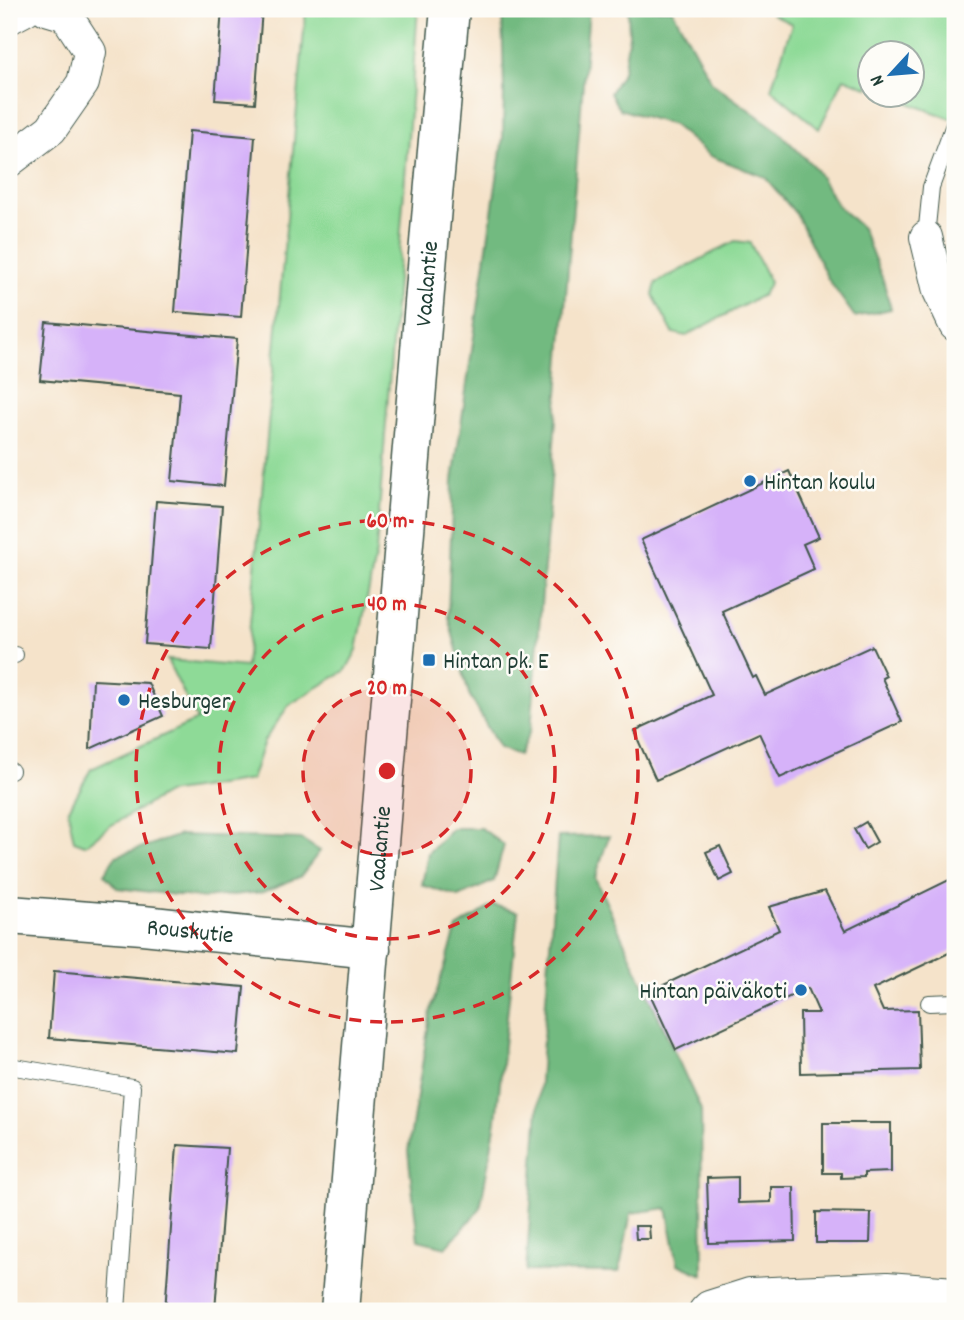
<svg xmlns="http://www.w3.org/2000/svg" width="964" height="1320" viewBox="0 0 964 1320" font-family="Dekko,sans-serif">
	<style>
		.green { fill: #8eda97; stroke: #568c66; stroke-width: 2 }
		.forest { fill: #72ba80; stroke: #487c5a; stroke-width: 2 }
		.building { fill: #d6b2f9 }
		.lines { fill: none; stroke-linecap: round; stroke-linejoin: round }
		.lane-casing { stroke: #3f564a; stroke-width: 18 }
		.street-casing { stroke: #3f564a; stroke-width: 34 }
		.secondary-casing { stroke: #3f564a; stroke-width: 41 }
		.lane { stroke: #fff; stroke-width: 16 }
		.street { stroke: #fff; stroke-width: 32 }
		.secondary { stroke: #fff; stroke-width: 38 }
		.ring { fill: none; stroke: #d62828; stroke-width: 3.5; stroke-dasharray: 12 9 }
		.poi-dot { fill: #1f6fb2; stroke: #fdfcf7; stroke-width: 2.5 }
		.labels { text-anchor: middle; stroke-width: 5; stroke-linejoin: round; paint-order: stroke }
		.street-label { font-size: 24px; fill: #1f3d34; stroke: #fdfcf7 }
		.poi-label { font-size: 24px; fill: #1f3d34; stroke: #fdfcf7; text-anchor: start }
		.centre { fill: #d62828; stroke: #fdfcf7; stroke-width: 3.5 }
		.ring-label { font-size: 21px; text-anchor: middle; font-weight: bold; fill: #d62828; stroke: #fdfcf7; stroke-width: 5; stroke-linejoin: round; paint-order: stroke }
	</style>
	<rect width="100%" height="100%" fill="#fdfcf7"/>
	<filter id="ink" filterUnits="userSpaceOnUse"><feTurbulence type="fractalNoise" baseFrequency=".0143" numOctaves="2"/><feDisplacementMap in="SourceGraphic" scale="14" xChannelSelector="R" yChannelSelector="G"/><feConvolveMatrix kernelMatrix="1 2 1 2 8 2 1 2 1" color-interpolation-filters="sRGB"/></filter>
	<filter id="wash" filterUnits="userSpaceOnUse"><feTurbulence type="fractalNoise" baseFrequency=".00686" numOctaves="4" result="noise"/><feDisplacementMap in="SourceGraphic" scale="28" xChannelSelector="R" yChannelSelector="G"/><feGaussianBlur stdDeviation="1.57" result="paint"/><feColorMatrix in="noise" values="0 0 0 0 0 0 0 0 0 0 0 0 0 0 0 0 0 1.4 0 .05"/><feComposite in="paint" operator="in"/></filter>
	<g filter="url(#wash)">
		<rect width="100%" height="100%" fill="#f5e3ca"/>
		<g class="green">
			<polygon points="306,9 418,9 376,552 357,650 346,670 289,705 264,741 251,780 167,793 110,826 85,845 74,841 68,811 91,769 197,720 167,660 246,667"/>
			<polygon points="774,9 955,9 955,120 887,95 912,94 912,52 870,52 869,88 844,78 819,129 771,89 792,24 772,14"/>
			<polygon points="735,241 750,243 770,282 763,295 686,336 673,333 653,295 656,283"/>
		</g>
		<g class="forest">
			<polygon points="502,9 589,9 531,729 519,755 499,748 469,694 448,617 453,480 503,137 504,91"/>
			<polygon points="628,9 672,9 712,83 777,130 815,168 838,206 862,228 883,280 891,309 855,317 828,279 797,215 765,177 710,156 673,125 619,109 610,93 623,72 629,35"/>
			<polygon points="452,828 481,828 504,845 494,881 459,897 422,885 428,853"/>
			<polygon points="180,835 301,839 320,851 300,877 262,892 202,898 117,888 104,874 116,856"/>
			<polygon points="609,836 595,878 701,1110 703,1275 678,1264 667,1208 631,1213 619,1272 526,1271 558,837"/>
			<polygon points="493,905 518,912 496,1121 480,1209 446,1247 418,1240 408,1151 431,1010 457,928"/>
		</g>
		<g id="blocks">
			<g class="building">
				<polygon points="222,9 262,9 255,103 215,100"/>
				<polygon points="189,131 255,137 241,317 175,312"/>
				<polygon points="46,322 237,339 224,486 172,481 180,393 40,380"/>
				<polygon points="789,471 819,537 803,544 814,569 722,611 753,678 756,676 765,695 872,646 886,676 882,678 902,722 780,778 759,733 656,780 634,731 712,695 641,540"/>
				<polygon points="156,501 222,506 211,649 145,644"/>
				<polygon points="93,680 148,683 163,716 90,749"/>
				<polygon points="866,822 877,842 865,849 854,829"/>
				<polygon points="720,846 733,874 719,881 706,852"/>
				<polygon points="955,877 955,950 873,989 883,1011 918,1010 920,1070 801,1073 800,1013 819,1013 808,988 676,1050 649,992 779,930 769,907 825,891 845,931"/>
				<polygon points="54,971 244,987 238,1054 49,1038"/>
				<polygon points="823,1123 891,1123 891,1172 864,1173 864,1177 841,1178 841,1173 823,1173"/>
				<polygon points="177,1145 227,1148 215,1311 165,1311"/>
				<polygon points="738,1177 738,1203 771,1202 771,1187 794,1187 795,1241 709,1243 707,1178"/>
				<polygon points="816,1212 871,1213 870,1243 816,1243"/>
				<polygon points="635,1226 649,1226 650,1239 636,1239"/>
			</g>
		</g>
	</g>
	<g filter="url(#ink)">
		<use href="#blocks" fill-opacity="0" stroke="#3f564a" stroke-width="2"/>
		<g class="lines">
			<defs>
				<g id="lane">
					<polyline points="926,237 931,187 955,122"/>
					<polyline points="9,655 15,655"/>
					<polyline points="9,771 11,771"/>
					<polyline points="929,1003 955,1002"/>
					<polyline points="9,1066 132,1087 117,1311"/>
				</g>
				<g id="street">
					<polyline points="9,18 26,9"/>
					<polyline points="9,161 51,129 83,83 90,52 66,15 46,9"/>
					<polyline points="926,237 939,291 955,325"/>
					<polyline points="705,1311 709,1307 750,1294 887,1288 955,1293"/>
				</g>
				<g id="secondary">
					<path id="s1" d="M9,915L143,925L371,949"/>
					<path id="s2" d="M340,1311L433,195L450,9"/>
				</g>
			</defs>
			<use href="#lane" class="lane-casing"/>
			<use href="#street" class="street-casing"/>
			<use href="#secondary" class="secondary-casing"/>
			<use href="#lane" class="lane"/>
			<use href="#street" class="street"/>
			<use href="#secondary" class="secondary"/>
		</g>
	</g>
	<circle cx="387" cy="771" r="84" fill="#d62828" fill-opacity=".12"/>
	<g class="ring">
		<circle cx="387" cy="771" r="84"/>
		<circle cx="387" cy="771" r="168"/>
		<circle cx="387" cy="771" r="251"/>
	</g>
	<g class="poi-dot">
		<circle cx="750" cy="481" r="7"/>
		<rect x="422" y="653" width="14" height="14" rx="3.5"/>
		<circle cx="124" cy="700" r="7"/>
		<circle cx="801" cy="990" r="7"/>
	</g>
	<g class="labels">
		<g class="street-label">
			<text dy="8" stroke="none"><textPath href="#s2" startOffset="1031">Vaalantie</textPath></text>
			<text dy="8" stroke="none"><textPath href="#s2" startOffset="464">Vaalantie</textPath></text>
			<text dy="8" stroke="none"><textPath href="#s1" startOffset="182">Rouskutie</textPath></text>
		</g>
		<g class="poi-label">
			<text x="764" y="489">Hintan koulu</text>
			<text x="443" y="668">Hintan pk. E</text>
			<text x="138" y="708">Hesburger</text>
			<text x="787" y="998" text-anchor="end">Hintan päiväkoti</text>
		</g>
	</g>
	<circle cx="387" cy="771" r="10" class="centre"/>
	<g class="ring-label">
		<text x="387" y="527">60 m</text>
		<text x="387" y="610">40 m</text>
		<text x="387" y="694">20 m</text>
	</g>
	<rect width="964" height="1320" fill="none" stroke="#fdfcf7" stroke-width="35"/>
	<g transform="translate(891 74) rotate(244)"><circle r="33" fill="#fdfcf7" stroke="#a4b0a9" stroke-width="2"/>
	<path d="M0-5L12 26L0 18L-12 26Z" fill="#1f6fb2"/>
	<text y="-10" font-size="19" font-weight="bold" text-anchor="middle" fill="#1f3d34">N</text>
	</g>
</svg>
